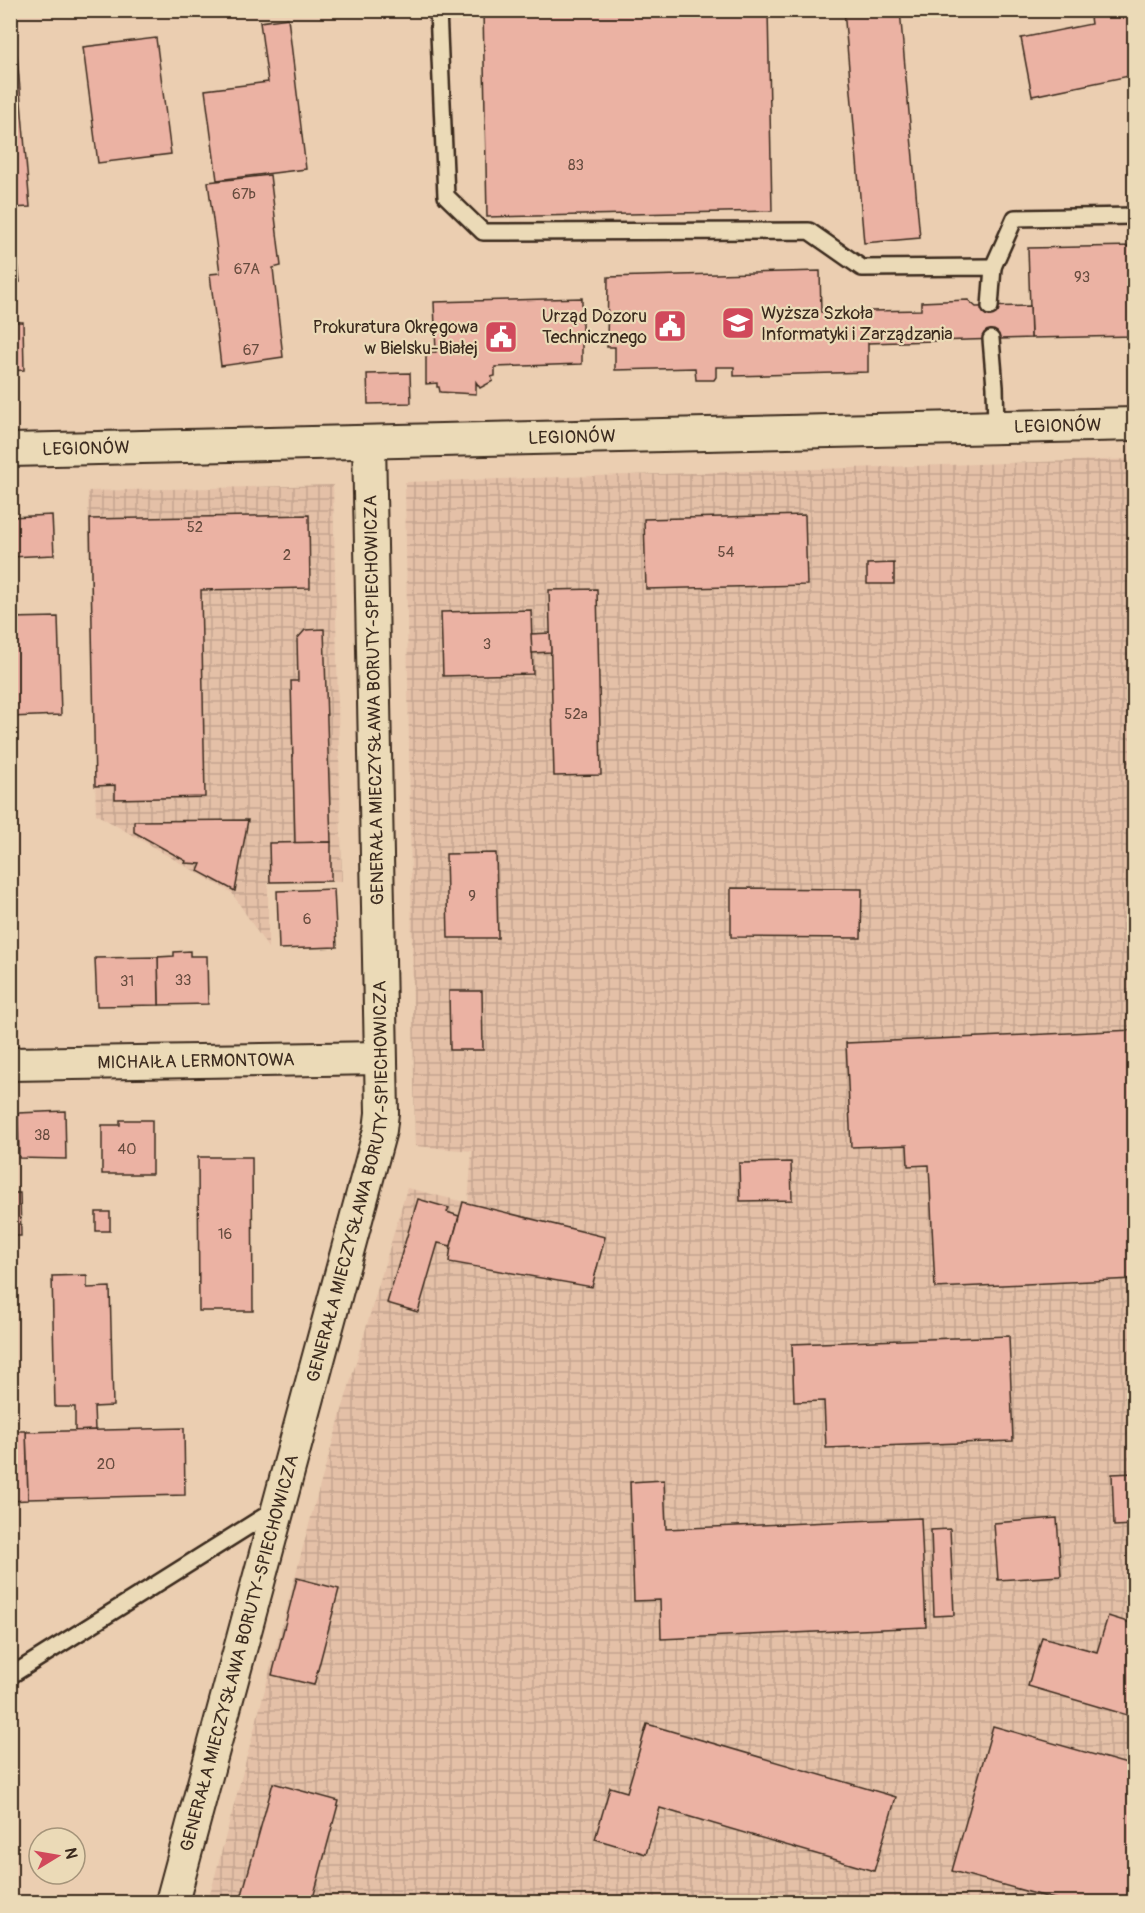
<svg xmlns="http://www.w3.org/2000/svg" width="1145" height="1913" viewBox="0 0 1145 1913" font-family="Pangolin,sans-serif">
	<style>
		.industrial { fill: url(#industrial-grid) }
		.building { fill: #ebb2a3; stroke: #3b2a1e; stroke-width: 1.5 }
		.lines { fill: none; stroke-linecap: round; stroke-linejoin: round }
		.lane-casing { stroke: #3b2a1e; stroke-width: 20 }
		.street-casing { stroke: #3b2a1e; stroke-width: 36 }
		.lane { stroke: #ebdab7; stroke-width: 15 }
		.street { stroke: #ebdab7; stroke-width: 32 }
		.labels { text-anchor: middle; stroke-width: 4.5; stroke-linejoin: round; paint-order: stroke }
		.number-label { font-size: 15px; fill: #674c3f }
		.poi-label { font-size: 18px; fill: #3b2a1e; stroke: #ebdab7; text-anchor: end }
		.street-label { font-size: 18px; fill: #3b2a1e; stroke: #ebdab7 }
	</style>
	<defs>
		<pattern id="industrial-grid" width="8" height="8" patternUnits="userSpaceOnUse" patternTransform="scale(1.5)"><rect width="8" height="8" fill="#e4c0a7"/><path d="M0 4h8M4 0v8" fill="none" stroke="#c4a58f"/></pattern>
	</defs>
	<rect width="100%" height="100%" fill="#ebceb1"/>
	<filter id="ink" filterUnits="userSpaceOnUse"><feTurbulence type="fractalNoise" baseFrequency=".0167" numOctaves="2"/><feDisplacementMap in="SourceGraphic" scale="12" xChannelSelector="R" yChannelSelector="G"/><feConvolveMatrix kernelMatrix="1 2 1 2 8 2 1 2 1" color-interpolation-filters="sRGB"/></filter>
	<g filter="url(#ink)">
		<g class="industrial">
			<polygon points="1134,459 1134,1902 208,1902 314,1506 407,1188 468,1203 472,1151 415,1146 405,482"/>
			<polygon points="333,485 342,881 268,883 268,948 232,893 96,814 88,491"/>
		</g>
		<g class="building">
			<polygon points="483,10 768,10 772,211 487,217"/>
			<polygon points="844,10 900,10 920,238 864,243"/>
			<polygon points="939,10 987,10 987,12 939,16"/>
			<polygon points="1089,10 1134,10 1134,75 1032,96 1021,38 1091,24"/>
			<polygon points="288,18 306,169 217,180 205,90 268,82 260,22"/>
			<polygon points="156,38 171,154 98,163 83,47"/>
			<polygon points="10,55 17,55 30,207 10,208"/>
			<polygon points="270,175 281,266 273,268 283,357 221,366 210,274 220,273 208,182"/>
			<polygon points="1134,246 1134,336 1031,338 1028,248"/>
			<polygon points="17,253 20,282 10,283 10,254"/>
			<polygon points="820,271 821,312 921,310 921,302 968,300 976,307 1030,306 1031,338 868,343 868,372 734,376 734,367 716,367 716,377 714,380 696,380 695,368 615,370 615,347 607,347 608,277"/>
			<polygon points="582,298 582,364 495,367 495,376 491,377 493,381 480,388 476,382 476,394 440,392 439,387 437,387 437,383 426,384 426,352 436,352 434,302"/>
			<polygon points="10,322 23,322 24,370 10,371"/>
			<polygon points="410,373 411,403 368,404 367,374"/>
			<polygon points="52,515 54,555 10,557 10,517"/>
			<polygon points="309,515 310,588 201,590 205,797 115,799 115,785 95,786 90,519"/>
			<polygon points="805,515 807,585 646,589 644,519"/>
			<polygon points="894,563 894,584 867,584 867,564"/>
			<polygon points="597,589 601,775 554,776 549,590"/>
			<polygon points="531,610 533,674 443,676 441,612"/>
			<polygon points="58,617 61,715 10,717 10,618"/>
			<polygon points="324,629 331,842 295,843 291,681 298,681 297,639 305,630"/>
			<polygon points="550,633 551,652 532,653 531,634"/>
			<polygon points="248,820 235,891 198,871 201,864 185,863 186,861 134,832 134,821"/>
			<polygon points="331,842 331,881 270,882 269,843"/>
			<polygon points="496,853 498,938 448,938 446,854"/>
			<polygon points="731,888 862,889 861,938 731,937"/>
			<polygon points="334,889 337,947 279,949 277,891"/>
			<polygon points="190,951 190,956 207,956 208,1004 159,1005 158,957 174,956 174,952"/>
			<polygon points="158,957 159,1005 97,1006 95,958"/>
			<polygon points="449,991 482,991 483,1050 450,1050"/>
			<polygon points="1134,1030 1134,1279 935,1288 929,1165 908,1166 907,1145 851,1147 846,1043"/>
			<polygon points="65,1111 66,1159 19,1158 18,1113"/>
			<polygon points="120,1120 152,1120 152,1174 102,1174 102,1125 120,1125"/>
			<polygon points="198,1157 252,1157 253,1311 199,1311"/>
			<polygon points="791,1162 792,1200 740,1201 739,1163"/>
			<polygon points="10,1193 20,1193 21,1236 10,1236"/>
			<polygon points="418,1199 449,1208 447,1212 459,1216 451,1246 438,1243 418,1312 387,1303"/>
			<polygon points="463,1202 605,1237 592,1287 449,1262 451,1246"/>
			<rect x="96" y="1212" width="14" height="19"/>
			<polygon points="87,1275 87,1288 110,1287 113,1406 94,1407 95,1430 75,1431 75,1407 55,1407 52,1276"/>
			<polygon points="1009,1336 1013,1441 826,1448 824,1401 794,1402 792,1344"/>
			<polygon points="184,1428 185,1495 28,1499 26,1432"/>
			<polygon points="10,1431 26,1431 28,1500 10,1501"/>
			<polygon points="1134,1473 1134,1525 1114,1526 1112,1474"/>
			<polygon points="664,1480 666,1529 921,1518 926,1627 661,1639 660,1600 634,1601 630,1482"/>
			<polygon points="1057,1518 1061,1576 998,1580 994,1523"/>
			<polygon points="950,1529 954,1615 934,1616 931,1530"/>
			<polygon points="297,1578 339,1589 314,1685 272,1675"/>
			<polygon points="1108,1616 1134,1624 1134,1717 1028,1686 1042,1637 1097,1652"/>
			<polygon points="647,1724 896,1797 874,1871 660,1808 646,1854 595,1839 610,1787 627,1792"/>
			<polygon points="993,1726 1134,1766 1134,1902 1065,1902 952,1871"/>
			<polygon points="273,1783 339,1801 312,1902 240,1902"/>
		</g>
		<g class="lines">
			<defs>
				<g id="lane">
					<polyline points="438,10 446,196 483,232 809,231 862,268 993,267 990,307"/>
					<polyline points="993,267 1015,218 1134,216"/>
					<polyline points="991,339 995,387 996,427"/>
					<polyline points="10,1676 276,1509"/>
				</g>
				<g id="street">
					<path id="s1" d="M10,450L1134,424"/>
					<path id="s2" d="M10,1064L380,1058"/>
					<path id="s3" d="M172,1902L380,1130L382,1113L369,442"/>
				</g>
			</defs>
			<use href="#lane" class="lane-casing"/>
			<use href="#street" class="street-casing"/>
			<use href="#lane" class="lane"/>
			<use href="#street" class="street"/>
		</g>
	</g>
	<defs>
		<symbol id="university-square" viewBox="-11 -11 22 22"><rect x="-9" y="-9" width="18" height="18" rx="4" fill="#d1495b" stroke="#ebdab7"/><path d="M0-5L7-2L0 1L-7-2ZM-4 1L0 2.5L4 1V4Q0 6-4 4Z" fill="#fff"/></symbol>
		<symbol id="civic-square" viewBox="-11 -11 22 22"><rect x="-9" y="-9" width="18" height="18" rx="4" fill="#d1495b" stroke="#ebdab7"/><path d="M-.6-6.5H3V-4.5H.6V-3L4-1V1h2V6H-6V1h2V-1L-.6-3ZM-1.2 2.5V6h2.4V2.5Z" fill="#fff"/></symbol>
	</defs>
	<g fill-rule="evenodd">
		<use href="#university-square" x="719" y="304" width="38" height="38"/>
		<use href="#civic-square" x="651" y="307" width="38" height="38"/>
		<use href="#civic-square" x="482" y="318" width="38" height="38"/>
	</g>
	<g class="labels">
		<g class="number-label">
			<text x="576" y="170">83</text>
			<text x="244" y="199">67b</text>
			<text x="247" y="274">67A</text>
			<text x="1082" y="282">93</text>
			<text x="251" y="355">67</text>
			<text x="195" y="532">52</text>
			<text x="726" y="557">54</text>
			<text x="287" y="560">2</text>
			<text x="487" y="649">3</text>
			<text x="576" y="719">52a</text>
			<text x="472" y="901">9</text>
			<text x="307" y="924">6</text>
			<text x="183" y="985">33</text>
			<text x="127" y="986">31</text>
			<text x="42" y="1140">38</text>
			<text x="127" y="1154">40</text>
			<text x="225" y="1239">16</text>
			<text x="106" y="1469">20</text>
		</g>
		<g class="poi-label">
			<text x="761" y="319" text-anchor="start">Wyższa Szkoła<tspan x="761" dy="21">Informatyki i Zarządzania</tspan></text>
			<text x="647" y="322">Urząd Dozoru<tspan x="647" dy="21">Technicznego</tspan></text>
			<text x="478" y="333">Prokuratura Okręgowa<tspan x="478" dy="21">w Bielsku-Białej</tspan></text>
		</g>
		<g class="street-label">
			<text dy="6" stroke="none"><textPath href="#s1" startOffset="1048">LEGIONÓW</textPath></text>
			<text dy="6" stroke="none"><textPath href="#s1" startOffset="562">LEGIONÓW</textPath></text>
			<text dy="6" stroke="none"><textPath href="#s1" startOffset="76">LEGIONÓW</textPath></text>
			<text transform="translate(374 700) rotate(-91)" y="6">GENERAŁA MIECZYSŁAWA BORUTY-SPIECHOWICZA</text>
			<text dy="6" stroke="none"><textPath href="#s2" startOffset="186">MICHAIŁA LERMONTOWA</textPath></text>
			<text dy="6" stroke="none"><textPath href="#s3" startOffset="744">GENERAŁA MIECZYSŁAWA BORUTY-SPIECHOWICZA</textPath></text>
			<text dy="6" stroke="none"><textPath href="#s3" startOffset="258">GENERAŁA MIECZYSŁAWA BORUTY-SPIECHOWICZA</textPath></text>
		</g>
	</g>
	<rect width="1145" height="1913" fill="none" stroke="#ebdab7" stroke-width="36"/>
	<rect x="18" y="18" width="1109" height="1877" fill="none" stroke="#3b2a1e" stroke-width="2" filter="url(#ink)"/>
	<g transform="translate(57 1856) rotate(79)"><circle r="28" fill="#ebdab7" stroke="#a5947a" stroke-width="1.5"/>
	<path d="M0-4.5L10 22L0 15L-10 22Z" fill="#d1495b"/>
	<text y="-9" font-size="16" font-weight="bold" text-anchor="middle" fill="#3b2a1e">N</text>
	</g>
</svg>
